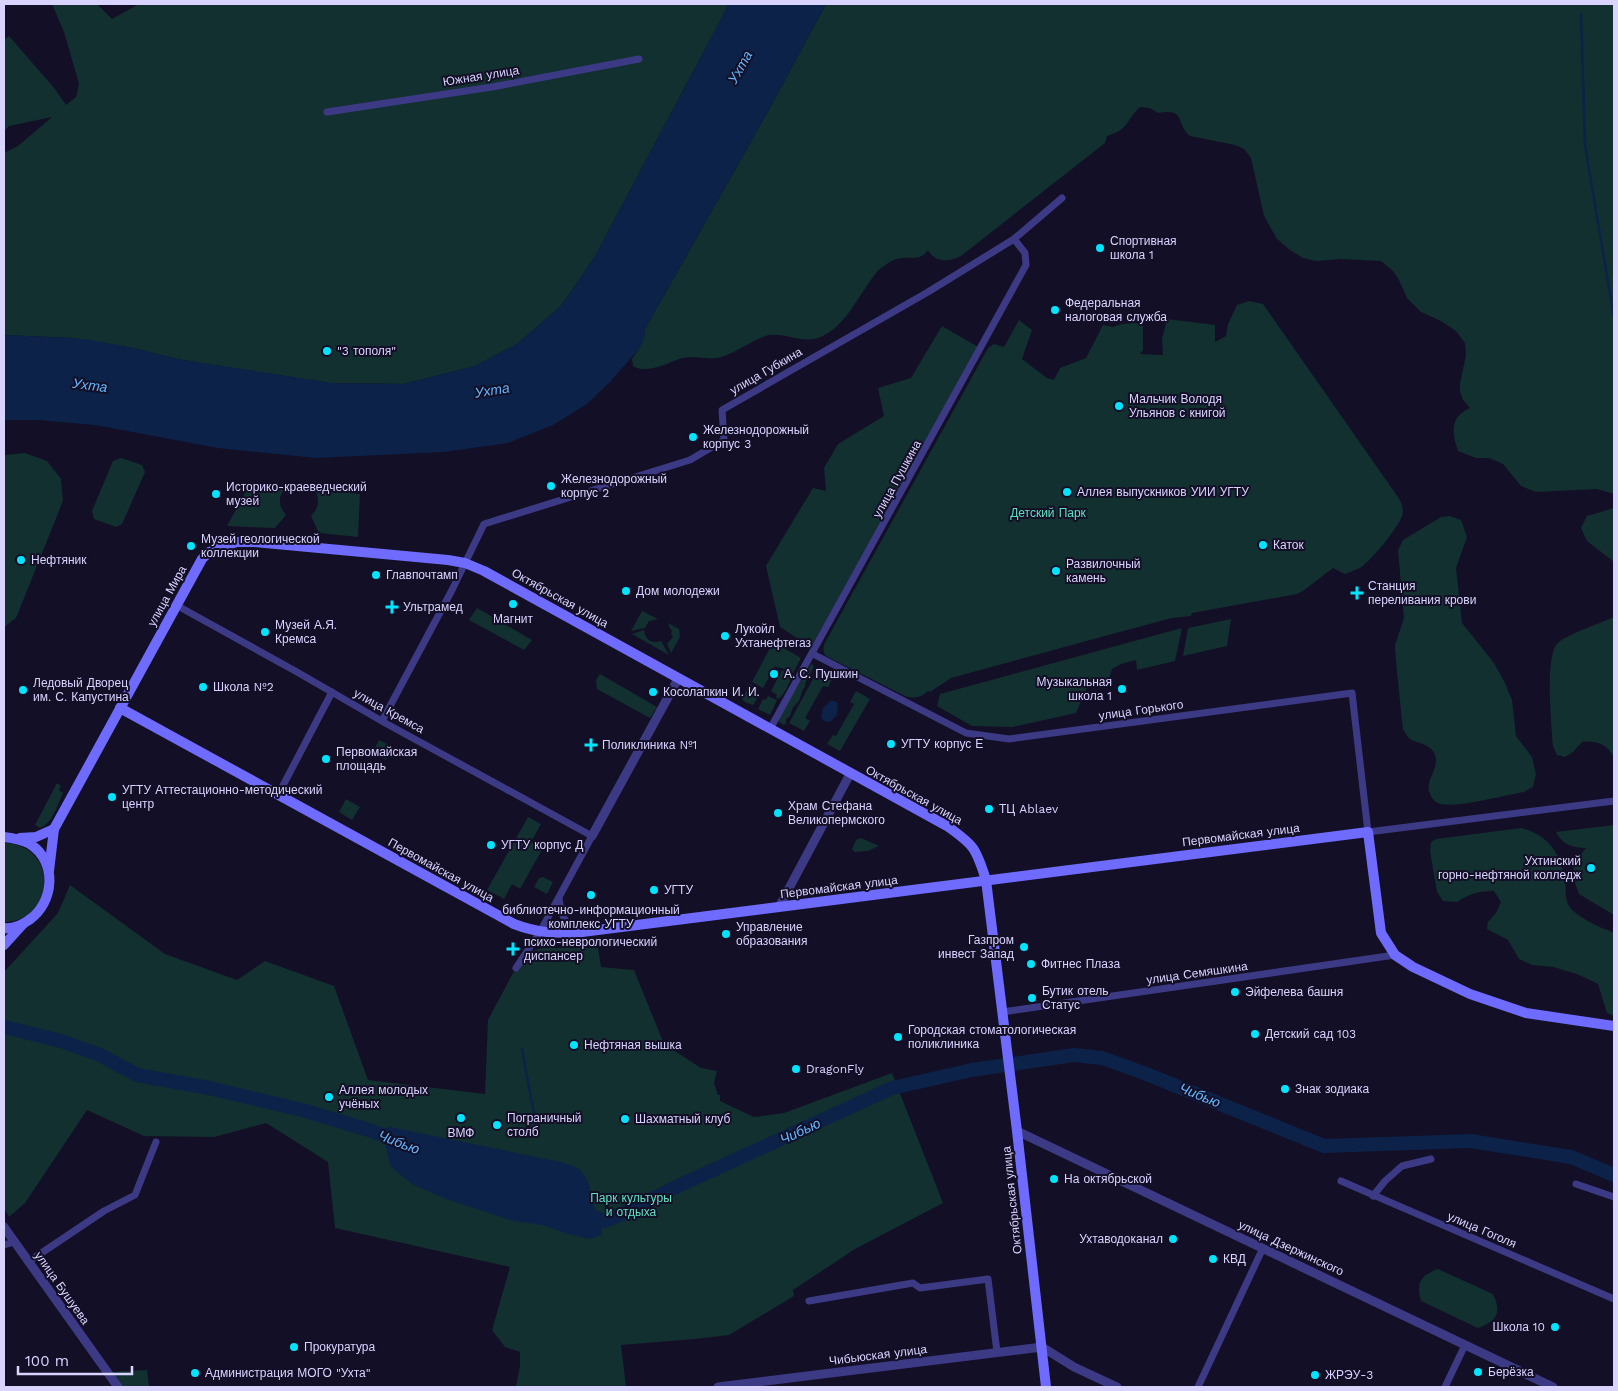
<svg xmlns="http://www.w3.org/2000/svg" width="1618" height="1391" viewBox="0 0 1618 1391" font-family="'Work Sans',sans-serif">
	<style>
		.green { fill: #12302f }
		.water { fill: #0c2248 }
		.lines { fill: none; stroke-linecap: round; stroke-linejoin: round }
		.stream { stroke: #0c2248; stroke-width: 2.5 }
		.river { stroke: #0c2248; stroke-width: 14 }
		.minor { stroke: #3d3a85; stroke-width: 7 }
		.tertiary { stroke: #3d3a85; stroke-width: 9 }
		.secondary { stroke: #6f6bff; stroke-width: 10 }
		.poi-dot { fill: #00e5ff; stroke: #130f26; stroke-width: 2 }
		.labels { text-anchor: middle; stroke-width: 4; stroke-linejoin: round; paint-order: stroke }
		.street-label { font-size: 12px; fill: #d9d4ff; stroke: #130f26 }
		.poi-label { font-size: 12px; fill: #d9d4ff; stroke: #130f26; text-anchor: start }
		.park-label { font-size: 12px; fill: #5fe0c0; stroke: #130f26 }
		.water-label { font-size: 14px; font-style: italic; fill: #62b6ff; stroke: #130f26 }
	</style>
	<rect width="100%" height="100%" fill="#130f26"/>
	<g class="green">
		<polygon points="52,4 97,4 112,19 139,4 729,4 594,258 561,306 517,344 475,366 404,384 331,383 207,364 177,359 133,348 72,338 4,335 4,153 18,146 52,117 9,126 4,131 4,40 9,36 55,89 66,105 76,97 79,84 64,32"/>
		<path d="M826,4H1614V494L1597,489L1536,492L1521,486L1503,464L1489,458H1476L1458,451C1452,433 1449,417 1470,408L1463,400L1460,391V383L1466,355L1465,343L1456,331L1441,321L1421,312L1407,298L1398,278L1392,270L1381,261L1340,259L1316,261L1303,258L1290,250L1277,239L1264,216L1251,158L1244,149L1235,145L1190,136C1175,124 1187,108 1158,113L1150,108L1140,107C1125,121 1130,129 1107,136L1105,143L961,256C949,262 935,263 928,250C919,263 908,255 897,259C892,260 885,265 881,268C876,272 872,278 869,283C855,302 842,330 818,338C801,343 786,333 769,335C755,338 736,353 721,357C708,361 696,355 683,358C668,362 648,375 633,366L632,359C639,349 644,342 645,329L766,115Z"/>
		<path d="M1249,301L1263,304L1400,500C1402,506 1404,510 1402,516C1397,529 1372,560 1360,568C1355,570 1350,572 1345,574L1333,568L1303,591L1297,594L1192,613L1191,616L1172,618L1116,633L951,678L930,692L928,691C921,698 914,699 905,696L826,656C822,651 823,647 826,641L988,348L994,344L1004,347L1019,320L1032,330L1022,359L1047,378L1054,380L1060,368L1086,358L1103,325L1113,327L1122,324L1136,323L1143,326V350L1140,354L1163,355L1162,339L1167,319L1215,325V342L1226,336L1228,324L1237,305Z"/>
		<polygon points="942,326 978,347 811,647 780,627 766,566 813,488 826,491 824,468 838,444 884,416 878,388 911,378"/>
		<polygon points="25,453 47,461 61,479 63,501 16,618 4,627 4,455"/>
		<polygon points="121,458 142,465 145,472 122,524 116,527 94,519 92,511 113,461"/>
		<path d="M249,486L285,488C278,497 278,506 286,515L275,528L227,526Z"/>
		<path d="M315,490L360,494L358,537L319,533L311,516C319,508 320,500 315,490Z"/>
		<polygon points="1614,508 1614,562 1587,541 1581,528 1587,516"/>
		<path d="M1450,516L1461,520L1467,537L1456,568L1462,623L1494,663L1505,683L1512,700L1516,736L1532,757L1536,774L1533,787L1524,792C1506,795 1457,808 1441,804C1435,803 1431,798 1429,791C1426,779 1440,767 1435,755C1431,744 1419,744 1410,739C1407,737 1406,733 1403,730L1396,662L1395,645L1404,618L1398,550L1403,540L1441,517Z"/>
		<polygon points="477,608 532,640 524,650 469,620"/>
		<polygon points="642,611 658,619 649,621 645,628 631,631"/>
		<path d="M1614,617V757C1608,745 1596,740 1582,742L1573,752L1565,757L1557,755L1553,746C1552,726 1544,655 1558,643C1567,634 1601,623 1614,617Z"/>
		<polygon points="1231,619 1227,646 1183,656 1188,628"/>
		<polygon points="668,623 679,629 680,637 671,653 667,644 673,637 671,634 672,630 670,629"/>
		<polygon points="1182,628 1175,661 1137,670 1136,660 1121,664 1112,669 1109,679 1088,685 1076,713 1012,727 972,726 937,706 940,694"/>
		<path d="M644,630C645,640 652,644 661,641L669,655L632,634Z"/>
		<polygon points="773,642 801,658 793,673 785,669 776,667 775,666 763,688 752,682"/>
		<path d="M811,664L814,666C812,673 805,679 805,687L803,689L799,701L793,707L790,716L786,719V723L784,725L779,722L778,720Z"/>
		<path d="M782,670L792,676C789,683 785,695 778,699L776,697L777,695L771,691Z"/>
		<polygon points="818,670 833,677 828,687 823,686 805,718 810,721 804,731 789,723"/>
		<polygon points="600,674 657,707 650,718 597,689 596,680"/>
		<polygon points="750,684 758,689 756,693 759,695 753,705 745,702 742,699"/>
		<polygon points="856,691 870,699 840,751 827,744 833,735 836,736 854,704 850,702"/>
		<polygon points="768,696 777,700 770,715 758,709 763,699 766,700"/>
		<polygon points="379,740 393,747 386,760 372,753"/>
		<path d="M57,783L61,786L59,790L63,793C58,804 52,824 40,828L35,825Z"/>
		<polygon points="346,799 360,807 352,820 339,812"/>
		<polygon points="528,817 541,824 531,842 543,848 520,889 512,884 504,899 487,890"/>
		<path d="M1614,825V915L1579,894C1571,871 1570,867 1586,848C1572,848 1563,845 1556,832Z"/>
		<path d="M1521,828C1548,835 1561,853 1565,881C1566,887 1565,898 1568,904C1574,917 1602,928 1614,933V1016L1607,1013L1598,984L1577,974L1553,967L1532,965L1519,959L1508,940L1487,929L1488,922L1496,913L1501,902L1494,891C1479,891 1469,894 1457,902L1443,901L1437,892L1430,851L1431,842L1436,839Z"/>
		<polygon points="861,838 879,846 868,851 854,852 852,849 856,840"/>
		<path d="M4,843C58,844 58,921 4,922Z"/>
		<polygon points="543,877 553,882 547,894 534,887 539,878"/>
		<polygon points="70,885 165,954 237,980 265,961 334,986 368,1080 485,1094 488,1020 513,973 532,951 542,948 598,948 601,967 634,970 664,1044 701,1068 717,1071 714,1083 718,1095 720,1095 720,1101 754,1117 784,1113 892,1073 943,1203 855,1249 793,1290 794,1296 729,1335 695,1339 621,1345 626,1387 516,1387 520,1366 520,1352 505,1347 492,1330 510,1267 335,1228 328,1162 266,1123 214,1137 144,1136 87,1110 25,1203 9,1217 4,1208 4,972 58,913"/>
		<path d="M1438,1269L1493,1294C1502,1313 1497,1321 1478,1328L1421,1301C1416,1282 1420,1276 1438,1269Z"/>
		<polygon points="147,1370 149,1387 121,1387 111,1372"/>
	</g>
	<g class="water">
		<polygon points="729,4 826,4 766,115 645,329 644,339 639,349 610,382 587,404 553,425 508,443 444,452 316,458 218,448 95,425 38,420 4,420 4,335 72,338 91,340 133,348 177,359 331,383 404,384 475,366 517,344 561,306 594,258"/>
		<polygon points="830,701 835,701 838,704 837,715 830,722 824,721 821,717 823,708"/>
		<polygon points="390,1127 561,1162 580,1169 588,1181 596,1214 601,1214 602,1235 590,1239 568,1234 543,1225 514,1221 446,1199 412,1184 390,1166 385,1142 381,1140 382,1129"/>
	</g>
	<g class="lines">
		<g class="stream">
			<polyline points="1581,14 1585,145 1614,318"/>
			<polyline points="522,1049 534,1114 533,1120"/>
		</g>
		<g class="river">
			<polyline points="4,1027 61,1041 100,1055 137,1075 209,1088 302,1110 369,1130 398,1141"/>
			<polyline points="586,1214 605,1221 629,1211 676,1187 892,1088 972,1070 1074,1055 1102,1058 1144,1073 1324,1146 1471,1141 1571,1157 1614,1175"/>
		</g>
		<g class="minor">
			<polyline points="327,112 492,87 639,59"/>
			<polyline points="176,605 297,672 387,724 592,836 540,932 516,968"/>
			<polyline points="813,654 966,733 1009,739 1352,693 1368,832 1614,801"/>
			<polyline points="382,721 452,590 484,524 690,460 724,440 722,410 928,292 1014,239 1062,198"/>
			<polyline points="770,729 1026,265 1025,253 1014,239"/>
			<polyline points="278,795 332,692"/>
			<path d="M559,899C562,917 563,923 581,931"/>
			<polyline points="1002,1012 1395,955"/>
			<polyline points="1341,1181 1614,1299"/>
			<polyline points="1576,1184 1614,1197"/>
			<polyline points="1373,1196 1385,1181 1402,1166 1431,1159"/>
			<polyline points="4,1245 14,1242"/>
			<polyline points="28,1262 104,1211 135,1195 156,1142"/>
			<polyline points="809,1301 913,1283 920,1288 988,1279 997,1352"/>
			<polyline points="1198,1387 1263,1248"/>
			<polyline points="1445,1387 1465,1345"/>
		</g>
		<g class="tertiary">
			<polyline points="592,836 678,679"/>
			<polyline points="779,907 850,774"/>
			<polyline points="1017,1131 1553,1387"/>
			<polyline points="4,1227 118,1387"/>
			<polyline points="718,1387 1042,1347 1074,1367 1117,1387"/>
		</g>
		<g class="secondary">
			<path d="M120,708L514,924C537,933 557,934 582,932L1368,832L1381,933L1395,955L1413,967L1470,994L1526,1013L1614,1026"/>
			<path d="M4,837C13,838 21,839 30,844C58,862 54,903 29,920C22,925 13,929 4,928"/>
			<polyline points="20,838 36,837 54,829"/>
			<path d="M49,871L54,829L202,559L209,552L221,547L237,542H253L448,560L465,563L484,571L947,826C974,845 976,848 986,880L1017,1131L1046,1387"/>
			<polyline points="4,945 23,924"/>
		</g>
	</g>
	<g class="poi-dot">
		<circle cx="1100" cy="248" r="5"/>
		<circle cx="1055" cy="310" r="5"/>
		<circle cx="327" cy="351" r="5"/>
		<circle cx="1119" cy="406" r="5"/>
		<circle cx="693" cy="437" r="5"/>
		<circle cx="551" cy="486" r="5"/>
		<circle cx="1067" cy="492" r="5"/>
		<circle cx="216" cy="494" r="5"/>
		<circle cx="1263" cy="545" r="5"/>
		<circle cx="191" cy="546" r="5"/>
		<circle cx="21" cy="560" r="5"/>
		<circle cx="1056" cy="571" r="5"/>
		<circle cx="376" cy="575" r="5"/>
		<circle cx="626" cy="591" r="5"/>
		<path d="M1354.5 585.5h5v5h5v5h-5v5h-5v-5h-5v-5h5z"/>
		<circle cx="513" cy="604" r="5"/>
		<path d="M389.5 599.5h5v5h5v5h-5v5h-5v-5h-5v-5h5z"/>
		<circle cx="265" cy="632" r="5"/>
		<circle cx="725" cy="636" r="5"/>
		<circle cx="774" cy="674" r="5"/>
		<circle cx="203" cy="687" r="5"/>
		<circle cx="1122" cy="689" r="5"/>
		<circle cx="23" cy="690" r="5"/>
		<circle cx="653" cy="692" r="5"/>
		<circle cx="891" cy="744" r="5"/>
		<path d="M588.5 737.5h5v5h5v5h-5v5h-5v-5h-5v-5h5z"/>
		<circle cx="326" cy="759" r="5"/>
		<circle cx="112" cy="797" r="5"/>
		<circle cx="989" cy="809" r="5"/>
		<circle cx="778" cy="813" r="5"/>
		<circle cx="491" cy="845" r="5"/>
		<circle cx="1591" cy="868" r="5"/>
		<circle cx="654" cy="890" r="5"/>
		<circle cx="591" cy="895" r="5"/>
		<circle cx="726" cy="934" r="5"/>
		<circle cx="1024" cy="947" r="5"/>
		<path d="M510.5 941.5h5v5h5v5h-5v5h-5v-5h-5v-5h5z"/>
		<circle cx="1031" cy="964" r="5"/>
		<circle cx="1235" cy="992" r="5"/>
		<circle cx="1032" cy="998" r="5"/>
		<circle cx="1255" cy="1034" r="5"/>
		<circle cx="898" cy="1037" r="5"/>
		<circle cx="574" cy="1045" r="5"/>
		<circle cx="796" cy="1069" r="5"/>
		<circle cx="1285" cy="1089" r="5"/>
		<circle cx="329" cy="1097" r="5"/>
		<circle cx="461" cy="1118" r="5"/>
		<circle cx="625" cy="1119" r="5"/>
		<circle cx="497" cy="1125" r="5"/>
		<circle cx="1054" cy="1179" r="5"/>
		<circle cx="1173" cy="1239" r="5"/>
		<circle cx="1213" cy="1259" r="5"/>
		<circle cx="1555" cy="1327" r="5"/>
		<circle cx="294" cy="1347" r="5"/>
		<circle cx="1478" cy="1372" r="5"/>
		<circle cx="195" cy="1373" r="5"/>
		<circle cx="1315" cy="1375" r="5"/>
	</g>
	<g class="labels">
		<g class="street-label">
			<text transform="translate(481 76) rotate(-9)" y="4">Южная улица</text>
			<text transform="translate(766 371) rotate(-30)" y="4">улица Губкина</text>
			<text transform="translate(897 479) rotate(-61)" y="4">улица Пушкина</text>
			<text transform="translate(167 596) rotate(-61)" y="4">улица Мира</text>
			<text transform="translate(560 598) rotate(29)" y="4">Октябрьская улица</text>
			<text transform="translate(1141 710) rotate(-8)" y="4">улица Горького</text>
			<text transform="translate(389 711) rotate(29)" y="4">улица Кремса</text>
			<text transform="translate(914 795) rotate(29)" y="4">Октябрьская улица</text>
			<text transform="translate(1241 835) rotate(-7)" y="4">Первомайская улица</text>
			<text transform="translate(441 870) rotate(29)" y="4">Первомайская улица</text>
			<text transform="translate(839 887) rotate(-7)" y="4">Первомайская улица</text>
			<text transform="translate(1197 973) rotate(-8)" y="4">улица Семяшкина</text>
			<text transform="translate(1012 1200) rotate(-96)" y="4">Октябрьская улица</text>
			<text transform="translate(1482 1230) rotate(23)" y="4">улица Гоголя</text>
			<text transform="translate(1291 1248) rotate(25)" y="4">улица Дзержинского</text>
			<text transform="translate(62 1288) rotate(55)" y="4">улица Бушуева</text>
			<text transform="translate(878 1355) rotate(-7)" y="4">Чибьюская улица</text>
		</g>
		<g class="poi-label">
			<text x="1110" y="245">Спортивная<tspan x="1110" dy="14">школа 1</tspan></text>
			<text x="1065" y="307">Федеральная<tspan x="1065" dy="14">налоговая служба</tspan></text>
			<text x="337" y="355">"3 тополя"</text>
			<text x="1129" y="403">Мальчик Володя<tspan x="1129" dy="14">Ульянов с книгой</tspan></text>
			<text x="703" y="434">Железнодорожный<tspan x="703" dy="14">корпус 3</tspan></text>
			<text x="561" y="483">Железнодорожный<tspan x="561" dy="14">корпус 2</tspan></text>
			<text x="226" y="491">Историко-краеведческий<tspan x="226" dy="14">музей</tspan></text>
			<text x="1077" y="496">Аллея выпускников УИИ УГТУ</text>
			<text x="201" y="543">Музей геологической<tspan x="201" dy="14">коллекции</tspan></text>
			<text x="1273" y="549">Каток</text>
			<text x="31" y="564">Нефтяник</text>
			<text x="1066" y="568">Развилочный<tspan x="1066" dy="14">камень</tspan></text>
			<text x="386" y="579">Главпочтамп</text>
			<text x="1368" y="590">Станция<tspan x="1368" dy="14">переливания крови</tspan></text>
			<text x="636" y="595">Дом молодежи</text>
			<text x="403" y="611">Ультрамед</text>
			<text x="513" y="623" text-anchor="middle">Магнит</text>
			<text x="275" y="629">Музей А.Я.<tspan x="275" dy="14">Кремса</tspan></text>
			<text x="735" y="633">Лукойл<tspan x="735" dy="14">Ухтанефтегаз</tspan></text>
			<text x="784" y="678">А. С. Пушкин</text>
			<text x="1112" y="686" text-anchor="end">Музыкальная<tspan x="1112" dy="14">школа 1</tspan></text>
			<text x="33" y="687">Ледовый Дворец<tspan x="33" dy="14">им. С. Капустина</tspan></text>
			<text x="213" y="691">Школа №2</text>
			<text x="663" y="696">Косолапкин И. И.</text>
			<text x="901" y="748">УГТУ корпус Е</text>
			<text x="602" y="749">Поликлиника №1</text>
			<text x="336" y="756">Первомайская<tspan x="336" dy="14">площадь</tspan></text>
			<text x="122" y="794">УГТУ Аттестационно-методический<tspan x="122" dy="14">центр</tspan></text>
			<text x="788" y="810">Храм Стефана<tspan x="788" dy="14">Великопермского</tspan></text>
			<text x="999" y="813">ТЦ Ablaev</text>
			<text x="501" y="849">УГТУ корпус Д</text>
			<text x="1581" y="865" text-anchor="end">Ухтинский<tspan x="1581" dy="14">горно-нефтяной колледж</tspan></text>
			<text x="664" y="894">УГТУ</text>
			<text x="591" y="914" text-anchor="middle">библиотечно-информационный<tspan x="591" dy="14">комплекс УГТУ</tspan></text>
			<text x="736" y="931">Управление<tspan x="736" dy="14">образования</tspan></text>
			<text x="1014" y="944" text-anchor="end">Газпром<tspan x="1014" dy="14">инвест Запад</tspan></text>
			<text x="524" y="946">психо-неврологический<tspan x="524" dy="14">диспансер</tspan></text>
			<text x="1041" y="968">Фитнес Плаза</text>
			<text x="1042" y="995">Бутик отель<tspan x="1042" dy="14">Статус</tspan></text>
			<text x="1245" y="996">Эйфелева башня</text>
			<text x="908" y="1034">Городская стоматологическая<tspan x="908" dy="14">поликлиника</tspan></text>
			<text x="1265" y="1038">Детский сад 103</text>
			<text x="584" y="1049">Нефтяная вышка</text>
			<text x="806" y="1073">DragonFly</text>
			<text x="1295" y="1093">Знак зодиака</text>
			<text x="339" y="1094">Аллея молодых<tspan x="339" dy="14">учёных</tspan></text>
			<text x="507" y="1122">Пограничный<tspan x="507" dy="14">столб</tspan></text>
			<text x="635" y="1123">Шахматный клуб</text>
			<text x="461" y="1137" text-anchor="middle">ВМФ</text>
			<text x="1064" y="1183">На октябрьской</text>
			<text x="1163" y="1243" text-anchor="end">Ухтаводоканал</text>
			<text x="1223" y="1263">КВД</text>
			<text x="1545" y="1331" text-anchor="end">Школа 10</text>
			<text x="304" y="1351">Прокуратура</text>
			<text x="1488" y="1376">Берёзка</text>
			<text x="205" y="1377">Администрация МОГО "Ухта"</text>
			<text x="1325" y="1379">ЖРЭУ-3</text>
		</g>
		<g class="park-label">
			<text x="1048" y="517">Детский Парк</text>
			<text x="631" y="1202">Парк культуры<tspan x="631" dy="14">и отдыха</tspan></text>
		</g>
		<g class="water-label">
			<text transform="translate(740 67) rotate(-61)" y="5">Ухта</text>
			<text transform="translate(90 385) rotate(7)" y="5">Ухта</text>
			<text transform="translate(492 390) rotate(-9)" y="5">Ухта</text>
			<text transform="translate(1200 1095) rotate(22)" y="5">Чибью</text>
			<text transform="translate(800 1131) rotate(-25)" y="5">Чибью</text>
			<text transform="translate(399 1142) rotate(21)" y="5">Чибью</text>
		</g>
	</g>
	<rect width="1618" height="1391" fill="none" stroke="#d9d4ff" stroke-width="10"/>
	<path d="M18 1366v8h114v-8" fill="none" stroke="#d9d4ff" stroke-width="2.5"/>
	<text x="25" y="1366" font-size="15" fill="#d9d4ff" stroke="#130f26" stroke-width="4" paint-order="stroke">100 m</text>
</svg>
